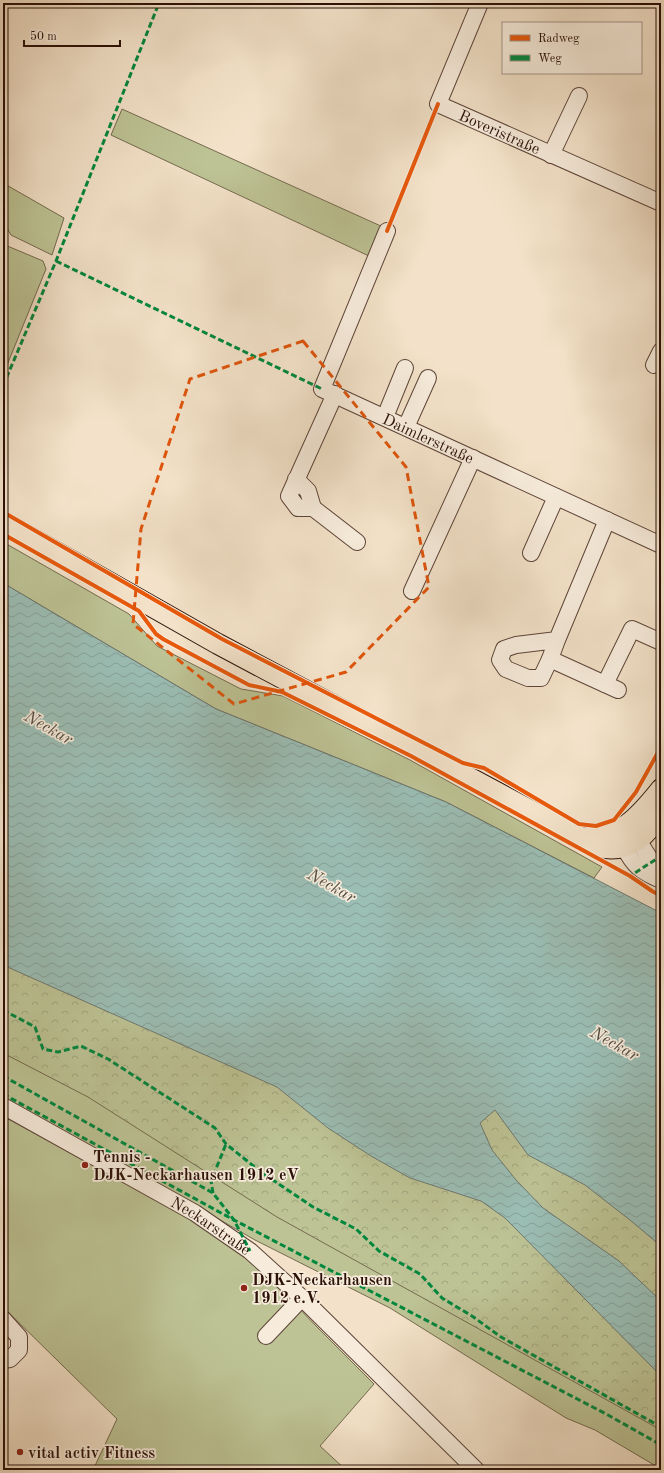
<svg xmlns="http://www.w3.org/2000/svg" width="664" height="1473" viewBox="0 0 664 1473" font-family="'Old Standard TT',serif">
	<style>
		.green { fill: #bdc395; stroke: #746a4e }
		.park { fill: url(#park-crowns); stroke: #746a4e }
		.water { fill: url(#water-waves); stroke: #6e786f }
		.lines { fill: none; stroke-linecap: round; stroke-linejoin: round }
		.minor-casing { stroke: #5d4438; stroke-width: 18 }
		.major-casing { stroke: #2b1007; stroke-width: 22 }
		.minor { stroke: #f7ecdc; stroke-width: 16 }
		.major { stroke: #f3e2c9; stroke-width: 20 }
		.quiet { stroke: #00873e; stroke-width: 3; stroke-dasharray: 6 3; stroke-linecap: butt }
		.cycleway-casing { stroke: #f7ecdc; stroke-width: 6 }
		.cycleway { stroke: #e8590c; stroke-width: 4 }
		.marked { fill: none; stroke: #df550c; stroke-width: 3; stroke-dasharray: 8 5; stroke-linejoin: round }
		.poi-dot { fill: #8f2418; stroke: #f7ecdc; stroke-width: 1.5 }
		.labels { text-anchor: middle; stroke-width: 3.5; stroke-linejoin: round; paint-order: stroke }
		.street-label { font-size: 16px; fill: #2b1007; stroke: #f7ecdc }
		.poi-label { font-size: 16px; font-weight: bold; fill: #2b1007; stroke: #f7ecdc; text-anchor: start }
		.water-label { font-size: 17px; font-style: italic; fill: #524d44; stroke: #f7ecdc }
	</style>
	<defs>
		<pattern id="park-crowns" width="20" height="18" patternUnits="userSpaceOnUse"><rect width="20" height="18" fill="#bdc395"/><path d="M2 6a3 3 0 1 1 6 0M12 15a3 3 0 1 1 6 0" fill="none" stroke="#a3a67f"/></pattern>
		<pattern id="water-waves" width="16" height="10" patternUnits="userSpaceOnUse"><rect width="16" height="10" fill="#9bbeb5"/><path d="M0 5q4-4 8 0t8 0" fill="none" stroke="#86a29a"/></pattern>
	</defs>
	<rect width="100%" height="100%" fill="#f3e2c9"/>
	<filter id="stains"><feTurbulence type="fractalNoise" baseFrequency=".005" numOctaves="4"/><feColorMatrix values="0 0 0 0 .2 0 0 0 0 .09 0 0 0 0 .02 0 0 0 .5 -.17"/></filter>
	<radialGradient id="worn" r=".72"><stop offset=".6" stop-color="#630" stop-opacity="0"/><stop offset="1" stop-color="#630" stop-opacity=".3"/></radialGradient>
	<g class="green">
		<polygon points="122,109 383,227 371,257 111,135"/>
		<polygon points="3,183 64,218 52,255 11,235 3,221"/>
		<polygon points="5,245 43,261 46,269 3,375 3,251"/>
		<polygon points="3,542 129,614 157,646 241,689 283,696 410,760 602,867 594,878 446,802 216,709 3,583"/>
		<polygon points="3,965 661,1376 661,1469 595,1430 566,1418 390,1308 255,1240 133,1170 3,1100"/>
		<polygon points="3,1116 170,1207 242,1249 316,1326 374,1384 320,1446 346,1470 93,1470 117,1419 3,1307"/>
	</g>
	<polygon class="park" points="3,758 661,1023 661,1430 277,1217 88,1097 3,1053"/>
	<polygon class="water" points="3,583 216,709 446,802 661,913 661,1246 630,1220 585,1185 528,1155 495,1110 480,1123 492,1150 516,1180 543,1208 619,1261 661,1301 661,1376 505,1218 481,1201 410,1178 371,1156 328,1128 277,1087 3,965"/>
	<g class="lines">
		<defs>
			<g id="minor">
				<path id="s1" d="M480,3L438,104L661,203"/>
				<polyline points="551,155 579,96"/>
				<path id="s2" d="M387,231L322,389L661,545"/>
				<polyline points="654,365 661,351"/>
				<polyline points="385,417 405,368"/>
				<polyline points="406,427 428,378"/>
				<polyline points="296,479 308,491 313,508 298,508 289,496 335,394"/>
				<polyline points="313,508 357,542"/>
				<polyline points="531,553 556,497"/>
				<polyline points="412,591 473,458"/>
				<polyline points="557,640 550,659 541,678 528,678 506,669 500,660 504,649 516,645 557,640 607,520"/>
				<polyline points="550,659 618,690"/>
				<polyline points="605,684 632,629 661,642"/>
				<polyline points="638,840 652,862 661,874"/>
				<path d="M624,847C634,866 641,872 661,880"/>
				<path id="s3" d="M3,1106L195,1213L250,1251L302,1298L476,1470"/>
				<polyline points="3,1319 19,1337 19,1350 10,1359 3,1360"/>
				<polyline points="266,1336 302,1298"/>
			</g>
			<g id="major">
				<path d="M3,522L218,644L444,764L599,847C631,854 653,833 661,804"/>
				<path d="M582,838C621,837 637,819 661,789"/>
			</g>
		</defs>
		<use href="#minor" class="minor-casing"/>
		<use href="#major" class="major-casing"/>
		<use href="#minor" class="minor"/>
		<use href="#major" class="major"/>
		<g class="quiet">
			<polyline points="56,261 322,389"/>
			<polyline points="3,386 56,261 159,3"/>
			<polyline points="632,878 630,876 661,856"/>
			<polyline points="3,1010 35,1027 43,1049 58,1052 81,1046 108,1059 215,1128 226,1144 261,1172 313,1207 356,1229 379,1251 420,1274 442,1298 472,1316 501,1337 661,1427"/>
			<polyline points="3,1076 213,1193 234,1220 250,1251"/>
			<polyline points="3,1094 234,1220 608,1415 661,1445"/>
			<polyline points="213,1193 211,1181 226,1144"/>
		</g>
		<defs>
			<g id="cycleway">
				<polyline points="387,231 438,104"/>
				<polyline points="3,512 222,639 463,763 484,768 579,824 596,826 614,820 636,792 661,747"/>
				<polyline points="3,534 139,611 156,634 163,639 249,685 282,692 411,756 630,876 652,891 661,896"/>
			</g>
		</defs>
		<use href="#cycleway" class="cycleway-casing"/>
		<use href="#cycleway" class="cycleway"/>
	</g>
	<path class="marked" d="M303,341L406,467L429,587L346,672L234,704L133,624L141,529L190,379Z"/>
	<g class="poi-dot">
		<circle cx="85" cy="1165" r="4"/>
		<circle cx="244" cy="1288" r="4"/>
		<circle cx="20" cy="1452" r="4"/>
	</g>
	<g class="labels">
		<g class="street-label">
			<text dy="6" stroke="none"><textPath href="#s1" startOffset="177">Boveristraße</textPath></text>
			<text dy="6" stroke="none"><textPath href="#s2" startOffset="288">Daimlerstraße</textPath></text>
			<text dy="6" stroke="none"><textPath href="#s3" startOffset="240">Neckarstraße</textPath></text>
		</g>
		<g class="poi-label">
			<text x="93" y="1162">Tennis -<tspan x="93" dy="18">DJK-Neckarhausen 1912 eV</tspan></text>
			<text x="252" y="1285">DJK-Neckarhausen<tspan x="252" dy="18">1912 e.V.</tspan></text>
			<text x="28" y="1458">vital activ Fitness</text>
		</g>
		<g class="water-label">
			<text transform="translate(49 727) rotate(29)" y="6">Neckar</text>
			<text transform="translate(332 885) rotate(29)" y="6">Neckar</text>
			<text transform="translate(615 1043) rotate(29)" y="6">Neckar</text>
		</g>
	</g>
	<rect width="664" height="1473" fill="none" stroke="#f3e2c9" stroke-width="16"/>
	<rect x="4" y="4" width="656" height="1465" fill="none" stroke="#2b1007" stroke-width="2"/>
	<rect x="8" y="8" width="648" height="1457" fill="none" stroke="#2b1007"/>
	<rect x="502" y="22" width="140" height="52" fill="#f7ecdc" stroke="#a59487"/>
	<rect x="510" y="35" width="20" height="6" fill="#e8590c" stroke="#a59487"/>
	<text x="538" y="42" font-size="12" fill="#2b1007">Radweg</text>
	<rect x="510" y="55" width="20" height="6" fill="#00873e" stroke="#a59487"/>
	<text x="538" y="62" font-size="12" fill="#2b1007">Weg</text>
	<path d="M24 40v6h96v-6" fill="none" stroke="#2b1007" stroke-width="2"/>
	<text x="30" y="40" font-size="12" fill="#2b1007" stroke="#f7ecdc" stroke-width="3" paint-order="stroke">50 m</text>
	<rect width="100%" height="100%" filter="url(#stains)"/>
	<rect width="100%" height="100%" fill="url(#worn)"/>
</svg>
